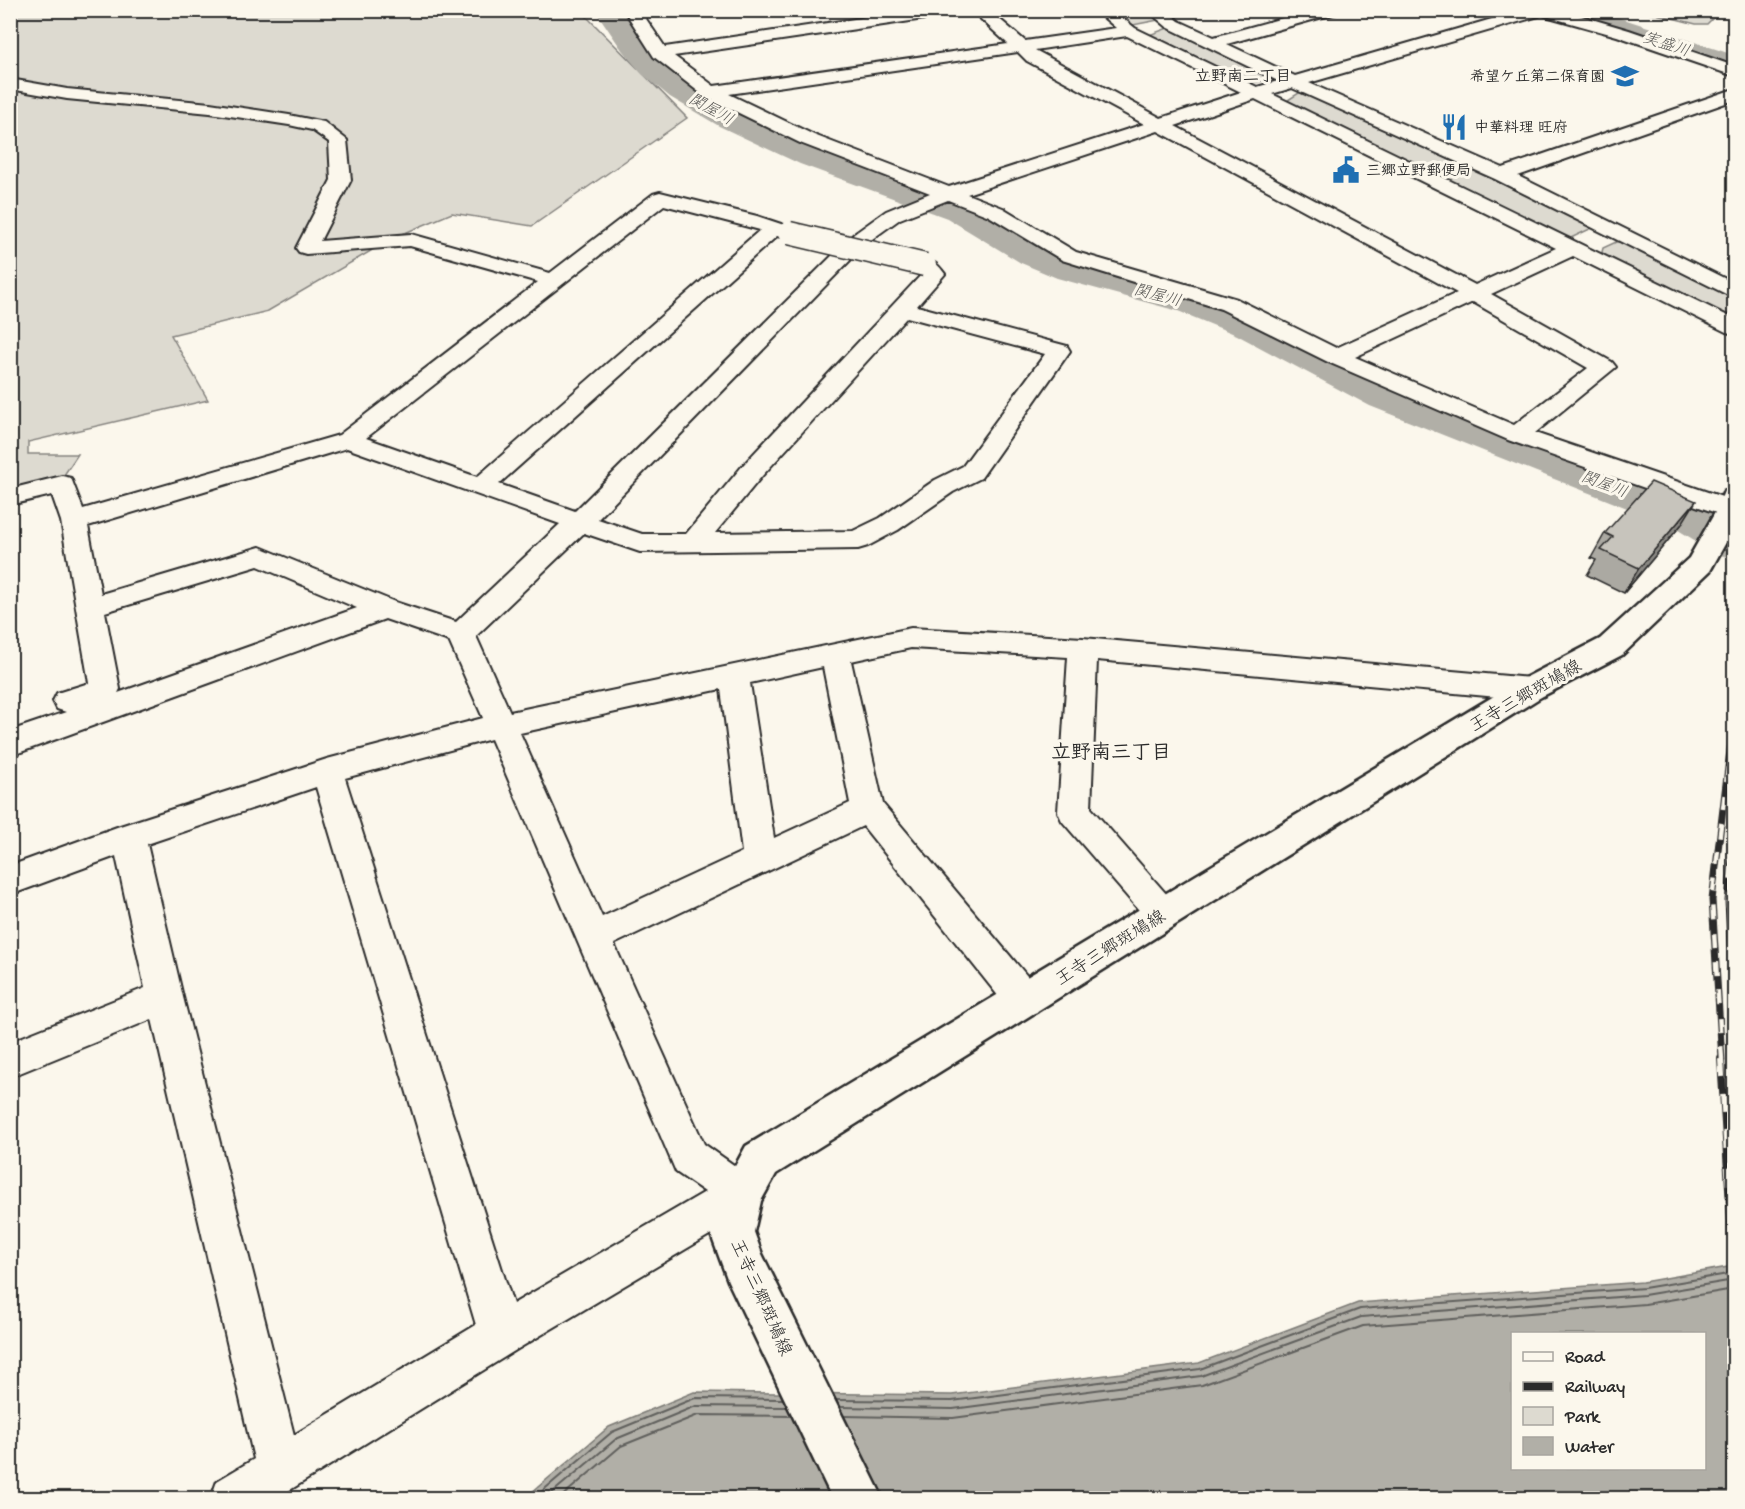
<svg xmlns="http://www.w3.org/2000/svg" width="1745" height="1509" viewBox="0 0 1745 1509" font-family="'Gochi Hand','Klee One',sans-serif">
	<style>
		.green { fill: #dddad0; stroke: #84827e; stroke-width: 1.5 }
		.water { fill: #b1afa7; stroke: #7b7a75; stroke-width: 1.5; fill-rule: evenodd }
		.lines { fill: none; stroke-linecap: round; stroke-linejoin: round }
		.shore { stroke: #61605d; stroke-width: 2 }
		.river { fill: #b1afa7; fill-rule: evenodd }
		.minor-casing { stroke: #2b2b2b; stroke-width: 4 }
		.major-casing { stroke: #2b2b2b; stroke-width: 5 }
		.minor { fill: #fbf7ec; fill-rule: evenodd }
		.major { fill: #fbf7ec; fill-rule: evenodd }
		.rail-far1-casing { stroke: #2b2b2b; stroke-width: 7 }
		.rail-casing { stroke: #2b2b2b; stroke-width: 8 }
		.rail-far1 { stroke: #fbf7ec; stroke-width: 4.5; stroke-dasharray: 14; stroke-linecap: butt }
		.rail { stroke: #fbf7ec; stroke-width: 6; stroke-dasharray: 18; stroke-linecap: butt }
		.minor-bridge-casing { stroke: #2b2b2b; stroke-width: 25; stroke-linecap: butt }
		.minor-bridge { stroke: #fbf7ec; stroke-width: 22 }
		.wall { fill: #aba9a2; stroke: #2b2b2b; stroke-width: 1.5 }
		.shaded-wall { fill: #8b8984; stroke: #2b2b2b; stroke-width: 1.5 }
		.building { fill: #c7c4bc; stroke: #2b2b2b; stroke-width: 1.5 }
		.labels { text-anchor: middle; stroke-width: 6; stroke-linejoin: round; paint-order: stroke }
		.far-poi-label { font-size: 15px; font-weight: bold; fill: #2b2b2b; stroke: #fbf7ec; text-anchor: start }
		.far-water-label { font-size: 16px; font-style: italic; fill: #5a5956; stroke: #fbf7ec }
		.far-neighbourhood-label { font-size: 16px; font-weight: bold; fill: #2b2b2b; stroke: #fbf7ec }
		.street-label { font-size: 18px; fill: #2b2b2b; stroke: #fbf7ec }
		.neighbourhood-label { font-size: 20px; font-weight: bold; fill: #2b2b2b; stroke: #fbf7ec }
	</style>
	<rect width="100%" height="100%" fill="#fbf7ec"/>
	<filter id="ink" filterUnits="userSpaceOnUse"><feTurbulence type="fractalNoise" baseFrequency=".0167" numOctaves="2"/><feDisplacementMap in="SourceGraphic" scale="12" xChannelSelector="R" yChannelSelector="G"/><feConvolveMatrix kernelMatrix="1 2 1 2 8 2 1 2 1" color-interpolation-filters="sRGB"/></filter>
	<g filter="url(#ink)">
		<g class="green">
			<polygon points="10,11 581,11 687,118 532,226 452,213 393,238 268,311 171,335 208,400 28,442 28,454 78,454 64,475 11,488"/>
			<polygon points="1114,11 1146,11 1158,20 1133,25"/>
			<polygon points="1716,11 1718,13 1707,24 1696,24 1644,11"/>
			<polygon points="1168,28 1173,29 1273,78 1257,82 1247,82 1149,35"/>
			<polygon points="1302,91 1592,226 1592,228 1571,238 1561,236 1288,102 1288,100"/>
			<polygon points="1616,242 1623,242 1734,295 1734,316 1716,311 1606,257 1602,252 1603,248"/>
		</g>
		<path class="water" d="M1734,1266V1498H525L609,1427L694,1392L952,1395L1199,1363L1358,1303L1643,1282ZM1512,1334H1704V1468H1512Z"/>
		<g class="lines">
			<g class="shore">
				<polyline points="836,1400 952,1401 1200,1369 1360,1309 1644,1288 1734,1273"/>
				<polyline points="840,1407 953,1409 1201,1376 1361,1317 1644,1295 1734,1280"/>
				<polyline points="844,1416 953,1418 1202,1385 1363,1326 1645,1304 1734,1289"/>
				<polyline points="534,1498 612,1432 695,1398 783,1399"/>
				<polyline points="546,1498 616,1439 696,1406 787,1407"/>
				<polyline points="560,1498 621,1446 698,1415 791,1416"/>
			</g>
			<g class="river">
				<polygon points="595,10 623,10 642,38 664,62 692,83 741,112 824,150 971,204 1047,247 1083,262 1206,295 1265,319 1400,388 1522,437 1702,503 1734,522 1734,559 1717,554 1670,525 1370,406 1237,335 1178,311 1057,278 1021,263 947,218 800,164 719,126 670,97 642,74 622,50"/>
				<polygon points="1552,10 1596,10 1734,55 1734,73 1556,16"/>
			</g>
			<defs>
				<path id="minor" d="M624,10H640L665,47L915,10H959L951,15L674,56L714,86L1008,44L971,10H989L1025,41L1116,28L1095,10H1113L1135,28L1257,87L1278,81L1167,27L1147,10H1166L1179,21L1214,37L1312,10H1339L1337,13L1227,44L1295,76L1523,10H1561L1629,30L1734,66V76L1617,36L1542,15L1309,83L1503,168L1734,89V100L1518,176L1734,283V298L1495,179L1292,88L1272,94L1734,319V334L1726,332L1573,256L1491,294L1612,362L1616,367L1535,433L1734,501V516L1722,515L1508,440L1328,362L1221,309L1062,260L989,216L948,200L900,219L868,242L598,519L642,534H686L744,464L922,274L914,265L918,261C931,257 937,263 945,274L917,306L1067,346L1070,351L981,478L953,492L898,530L868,546L858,549L640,552L584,533L476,636L510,712L911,628L1083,638L1530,678L1541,681L1545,689L1541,697L1530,700L1097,660L1091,808L1175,904L1180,914L1175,924L1163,929L1151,924L1062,821L1058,812L1068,657L911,648L851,661L883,804L1037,988L1042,1000L1037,1012L1024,1016L1011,1012L863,826L614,944L704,1144L755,1180L761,1194L755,1208L516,1350L277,1498H211L217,1481L254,1459L152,1019L10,1077V1042L145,988L116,856L10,895V866L117,827L327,759L483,718L449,641L385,619L10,756V731L66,712L57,709L53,701L57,693L89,683L61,521L52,495L10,505V489L62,476L71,478L83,509L339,435L538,282L410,246L306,254L299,252L296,248L331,180L329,142L312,130L289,125L210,113L67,99L10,89V79L67,89L210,103L289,115L324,122L347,140L351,180L320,241L411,234L550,273L653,194L660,192L757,216L796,229L799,233L796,237L789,239L777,236L499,484L575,511L854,234L886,211L930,193L800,143L704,96L654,57ZM1127,36L1241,92L1161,118L1035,50ZM1018,52L1027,61L1144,124L949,187L814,135L729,94ZM1255,99L1556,248L1475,285L1175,126ZM1158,131L1457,293L1336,348L1237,299L1076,252L1003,208L967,194ZM664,205L760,230L477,477L366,438ZM1473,302L1588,368L1514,425L1355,357ZM907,317L1045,354L963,466L935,480L880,518L853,531L715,533L762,476ZM347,448L560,524L456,622L395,602L260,547L101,594L88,526ZM258,566L357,608L118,693L120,689L105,612ZM823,667L850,803L774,838L750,683ZM721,689L742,852L602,917L520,733ZM491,739L676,1172L705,1192L513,1304L345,778ZM316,787L476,1325L294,1435L183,997L147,844Z"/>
				<polygon id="major" points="1734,488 1734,528 1710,571 1622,655 1541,697 776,1174 761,1201 754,1232 762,1254 883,1498 832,1498 728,1281 710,1232 720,1194 746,1146 1519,681 1600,639 1689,558 1717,509 1724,491"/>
			</defs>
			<use href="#minor" class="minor-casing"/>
			<use href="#major" class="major-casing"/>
			<use href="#minor" class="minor"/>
			<use href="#major" class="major"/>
			<defs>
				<g id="rail-far1">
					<polyline points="1734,838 1728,901 1734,1019"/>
					<polyline points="1722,1060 1712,900 1734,717"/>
				</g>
				<polyline id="rail" points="1721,1059 1734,1269"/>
			</defs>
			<use href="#rail-far1" class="rail-far1-casing"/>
			<use href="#rail" class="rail-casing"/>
			<use href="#rail-far1" class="rail-far1"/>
			<use href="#rail" class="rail"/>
			<defs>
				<polyline id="minor-bridge" points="789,233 925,265"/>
			</defs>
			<use href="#minor-bridge" class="minor-bridge-casing"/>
			<use href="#minor-bridge" class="minor-bridge"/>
		</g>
		<polygon class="wall" points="1681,525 1624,593 1587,575 1596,560 1591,558 1605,533"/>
		<polygon class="shaded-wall" points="1696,501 1681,525 1624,593 1639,568"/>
		<polygon class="building" points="1651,482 1696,501 1639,568 1601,550 1613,537 1605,533"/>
	</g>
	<defs>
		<symbol id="school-bare" viewBox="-9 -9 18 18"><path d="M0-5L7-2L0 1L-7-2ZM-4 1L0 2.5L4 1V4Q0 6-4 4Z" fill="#1f6fb2" stroke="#fbf7ec" stroke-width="2.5" paint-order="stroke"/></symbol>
		<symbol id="restaurant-bare" viewBox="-9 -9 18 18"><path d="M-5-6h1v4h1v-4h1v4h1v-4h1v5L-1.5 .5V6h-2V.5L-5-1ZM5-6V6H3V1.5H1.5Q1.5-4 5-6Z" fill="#1f6fb2" stroke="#fbf7ec" stroke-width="2.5" paint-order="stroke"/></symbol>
		<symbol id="civic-bare" viewBox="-9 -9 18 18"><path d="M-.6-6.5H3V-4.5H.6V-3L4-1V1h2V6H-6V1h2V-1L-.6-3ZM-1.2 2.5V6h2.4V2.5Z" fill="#1f6fb2" stroke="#fbf7ec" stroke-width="2.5" paint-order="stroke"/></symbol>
	</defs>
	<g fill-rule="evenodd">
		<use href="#school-bare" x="1606" y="57" width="38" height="38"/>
		<use href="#restaurant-bare" x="1435" y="108" width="38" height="38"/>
		<use href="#civic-bare" x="1327" y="151" width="38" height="38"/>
	</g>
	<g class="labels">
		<g class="far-poi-label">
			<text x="1605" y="81" text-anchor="end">希望ケ丘第二保育園</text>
			<text x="1474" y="132">中華料理 旺府</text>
			<text x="1366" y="175">三郷立野郵便局</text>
		</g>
		<g class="far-water-label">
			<text transform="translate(1667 43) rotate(18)" y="6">実盛川</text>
			<text transform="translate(712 108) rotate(29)" y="6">関屋川</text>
			<text transform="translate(1158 294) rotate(15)" y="6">関屋川</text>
			<text transform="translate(1605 483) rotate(21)" y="6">関屋川</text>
		</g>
		<g class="far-neighbourhood-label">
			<text x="1243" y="81">立野南二丁目</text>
		</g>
		<g class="street-label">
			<text transform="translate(1525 695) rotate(-30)" y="6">王寺三郷斑鳩線</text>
			<text transform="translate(1110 947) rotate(-32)" y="6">王寺三郷斑鳩線</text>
			<text transform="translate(762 1297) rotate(66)" y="6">王寺三郷斑鳩線</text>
		</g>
		<g class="neighbourhood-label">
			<text x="1111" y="758">立野南三丁目</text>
		</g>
	</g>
	<rect width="1745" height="1509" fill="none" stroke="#fbf7ec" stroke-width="36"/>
	<rect x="18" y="18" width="1709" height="1473" fill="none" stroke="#2b2b2b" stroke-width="2" filter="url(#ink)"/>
	<rect x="1511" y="1332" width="195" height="138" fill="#fbf7ec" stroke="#a8a59f" stroke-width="1.5"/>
	<rect x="1523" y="1352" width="30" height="9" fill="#fbf7ec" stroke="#a8a59f" stroke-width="1.5"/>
	<text x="1565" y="1362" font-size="18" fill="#2b2b2b">Road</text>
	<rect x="1523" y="1382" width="30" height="9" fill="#2b2b2b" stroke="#a8a59f" stroke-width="1.5"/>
	<text x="1565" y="1392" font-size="18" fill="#2b2b2b">Railway</text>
	<rect x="1523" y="1407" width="30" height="18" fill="#dddad0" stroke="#a8a59f" stroke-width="1.5"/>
	<text x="1565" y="1422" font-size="18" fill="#2b2b2b">Park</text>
	<rect x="1523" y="1437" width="30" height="18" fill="#b1afa7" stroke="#a8a59f" stroke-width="1.5"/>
	<text x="1565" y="1452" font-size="18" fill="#2b2b2b">Water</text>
</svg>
